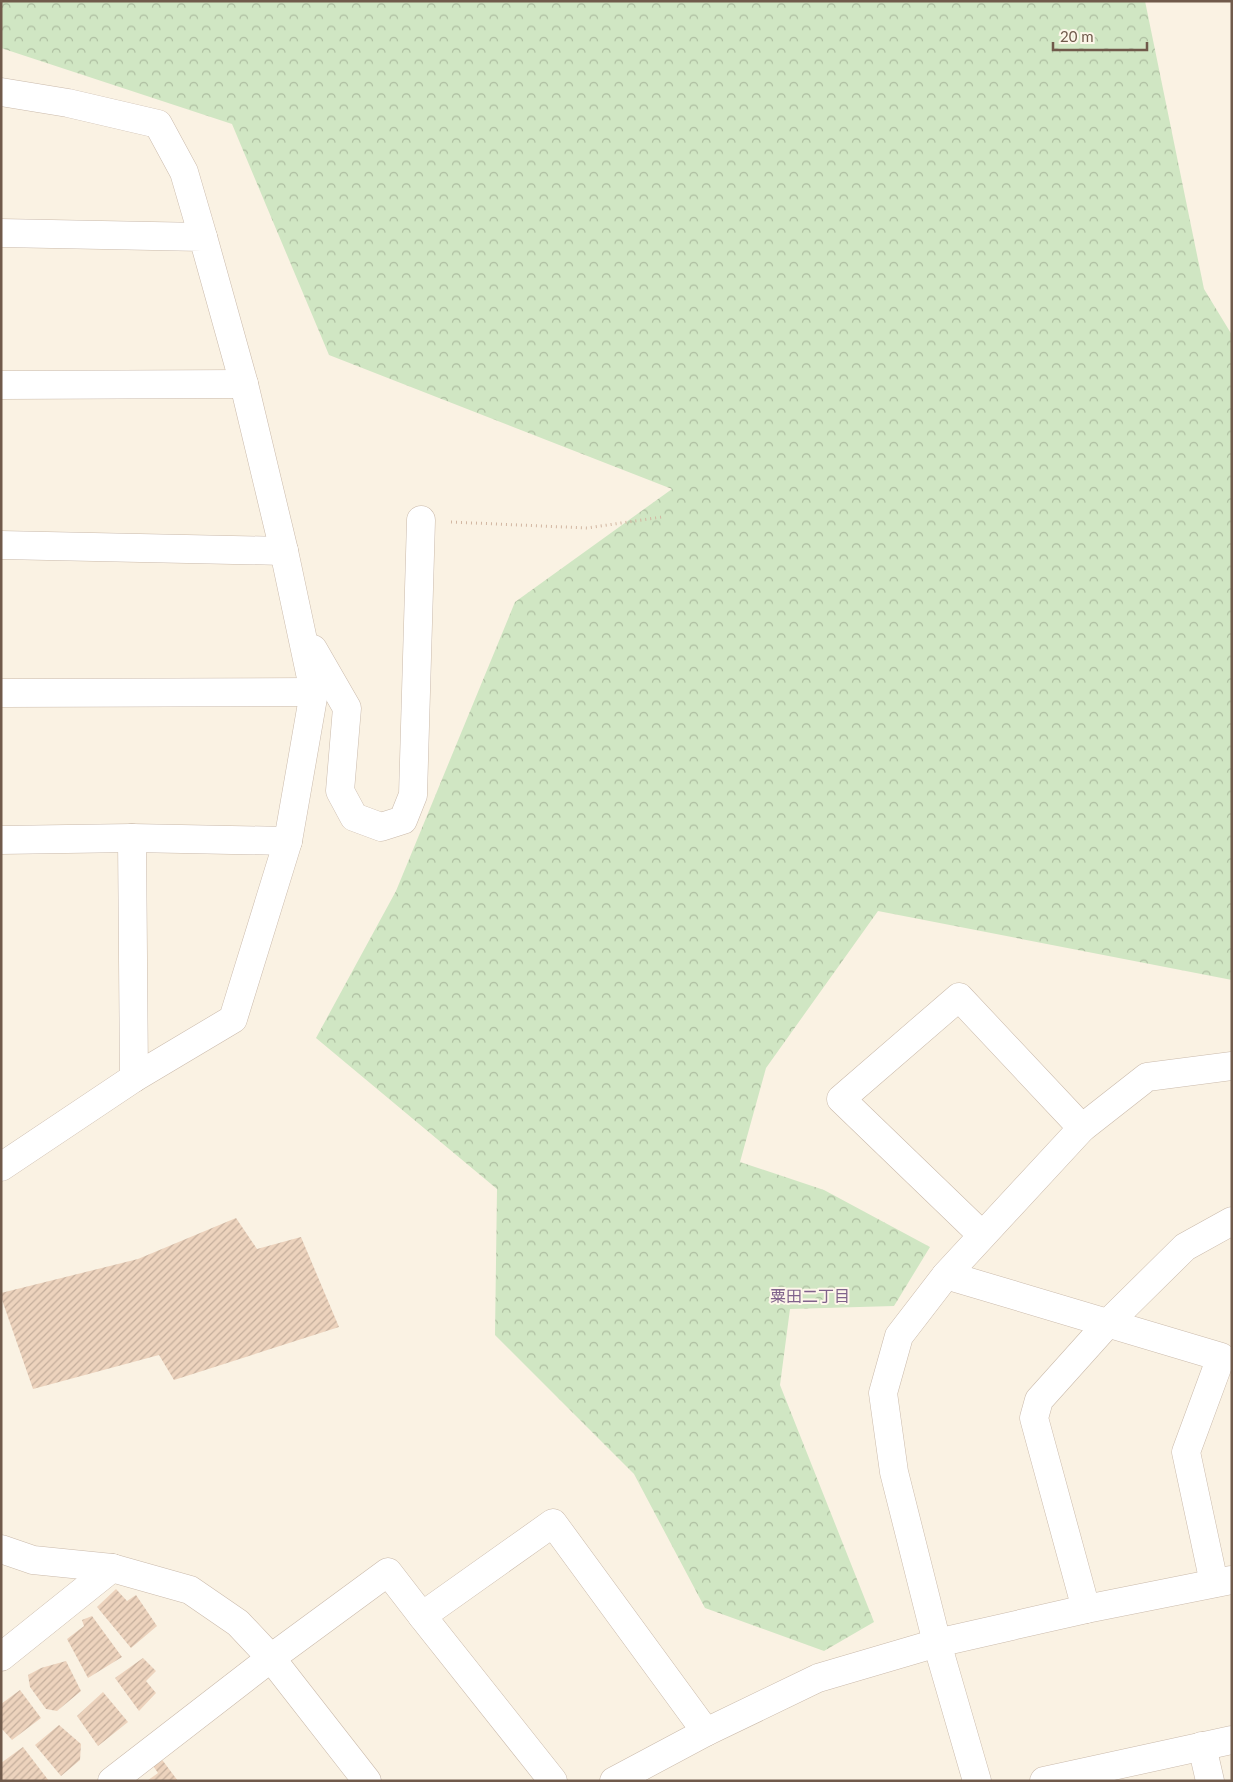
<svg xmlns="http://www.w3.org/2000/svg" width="1233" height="1782" viewBox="0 0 1233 1782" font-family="Lato,'Noto Sans JP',sans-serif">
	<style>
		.forest { fill: url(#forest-crowns) }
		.building { fill: url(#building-hatch) }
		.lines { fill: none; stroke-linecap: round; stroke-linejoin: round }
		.street-casing { stroke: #cabaab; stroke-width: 29 }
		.path { stroke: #d2b6a1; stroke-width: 3; stroke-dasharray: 1 4; stroke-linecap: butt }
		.street { stroke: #fff; stroke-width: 28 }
		.labels { text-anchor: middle; stroke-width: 4; stroke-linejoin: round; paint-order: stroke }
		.neighbourhood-label { font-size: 16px; fill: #80638c; stroke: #fdf6e9 }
	</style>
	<defs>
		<pattern id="forest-crowns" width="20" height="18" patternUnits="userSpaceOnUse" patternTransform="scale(1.25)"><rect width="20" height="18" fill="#d0e6c3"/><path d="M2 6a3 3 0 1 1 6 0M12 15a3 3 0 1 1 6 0" fill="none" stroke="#adbda0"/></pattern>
		<pattern id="building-hatch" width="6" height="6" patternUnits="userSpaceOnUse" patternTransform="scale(1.25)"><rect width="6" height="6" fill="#edd3bd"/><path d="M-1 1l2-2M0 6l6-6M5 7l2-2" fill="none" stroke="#c4ae9c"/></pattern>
	</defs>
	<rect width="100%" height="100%" fill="#faf2e3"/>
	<polygon class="forest" points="1,1 1145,1 1204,289 1232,335 1232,980 878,911 766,1068 740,1162 824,1190 930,1247 894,1306 790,1309 780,1385 874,1622 824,1651 705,1608 634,1474 495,1335 497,1189 316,1038 396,891 515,602 672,489 329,355 232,124 1,48"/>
	<g class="building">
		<polygon points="236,1218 257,1249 301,1237 339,1327 174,1380 159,1355 33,1389 1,1297 1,1293 138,1259"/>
		<polygon points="116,1589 127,1601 136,1595 157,1626 131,1648 97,1607"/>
		<polygon points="92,1616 122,1657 88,1678 67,1639 84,1626 82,1620"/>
		<polygon points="143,1658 156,1671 146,1681 156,1693 139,1711 115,1678"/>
		<polygon points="66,1661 81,1691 57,1711 46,1709 30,1687 28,1675 41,1668"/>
		<polygon points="20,1690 41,1718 12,1740 1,1728 1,1704"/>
		<polygon points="103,1692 128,1722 98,1746 77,1716"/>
		<polygon points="59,1725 81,1744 80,1760 61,1776 35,1745"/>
		<polygon points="23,1747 49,1781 1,1781 1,1763"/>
		<polygon points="160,1757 178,1781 147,1781 158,1773 151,1763"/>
	</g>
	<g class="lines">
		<defs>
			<g id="street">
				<polyline points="1,92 68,103 158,124 184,172 203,237"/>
				<polyline points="1,233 203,237 244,384 284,551 314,692 288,841 233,1019 134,1078 1,1167"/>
				<polyline points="1,385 244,384"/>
				<polyline points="1,545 284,551"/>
				<polyline points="313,649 347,708 340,791 354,817 381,827 403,820 413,795 421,520"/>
				<polyline points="1,693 314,692"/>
				<polyline points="132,838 134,1078"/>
				<polyline points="1,840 132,838 288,841"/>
				<polyline points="982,1235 841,1099 959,997 1082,1128"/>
				<polyline points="946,1275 1082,1128 1147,1077 1232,1066"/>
				<polyline points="1,1549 33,1560 112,1568 190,1590 238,1623 271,1658 367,1781"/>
				<polyline points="1086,1609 1034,1418 1039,1400 1109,1322 1185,1247 1232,1221"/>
				<polyline points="422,1616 553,1781"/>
				<polyline points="1,1657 112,1568"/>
				<polyline points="1202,1746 1210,1781"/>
				<polyline points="112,1781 271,1658 388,1572 422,1616 553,1523 706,1732"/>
				<polyline points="614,1781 706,1732 818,1678 937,1643 1086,1609 1231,1580"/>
				<polyline points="977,1781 937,1643 894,1472 883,1393 899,1336 946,1275 1221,1357 1186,1452 1214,1583"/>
				<polyline points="1044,1781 1232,1740"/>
			</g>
		</defs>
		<use href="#street" class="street-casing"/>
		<polyline class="path" points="451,522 587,528 662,517"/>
		<use href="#street" class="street"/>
	</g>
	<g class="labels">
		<g class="neighbourhood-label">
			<text x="810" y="1302">粟田二丁目</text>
		</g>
	</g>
	<rect width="1233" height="1782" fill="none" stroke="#705a4b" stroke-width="5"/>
	<path d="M1053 42v8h94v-8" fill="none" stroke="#705a4b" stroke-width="2.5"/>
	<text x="1060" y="42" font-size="15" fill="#705a4b" stroke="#fdf6e9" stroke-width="4" paint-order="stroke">20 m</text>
</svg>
